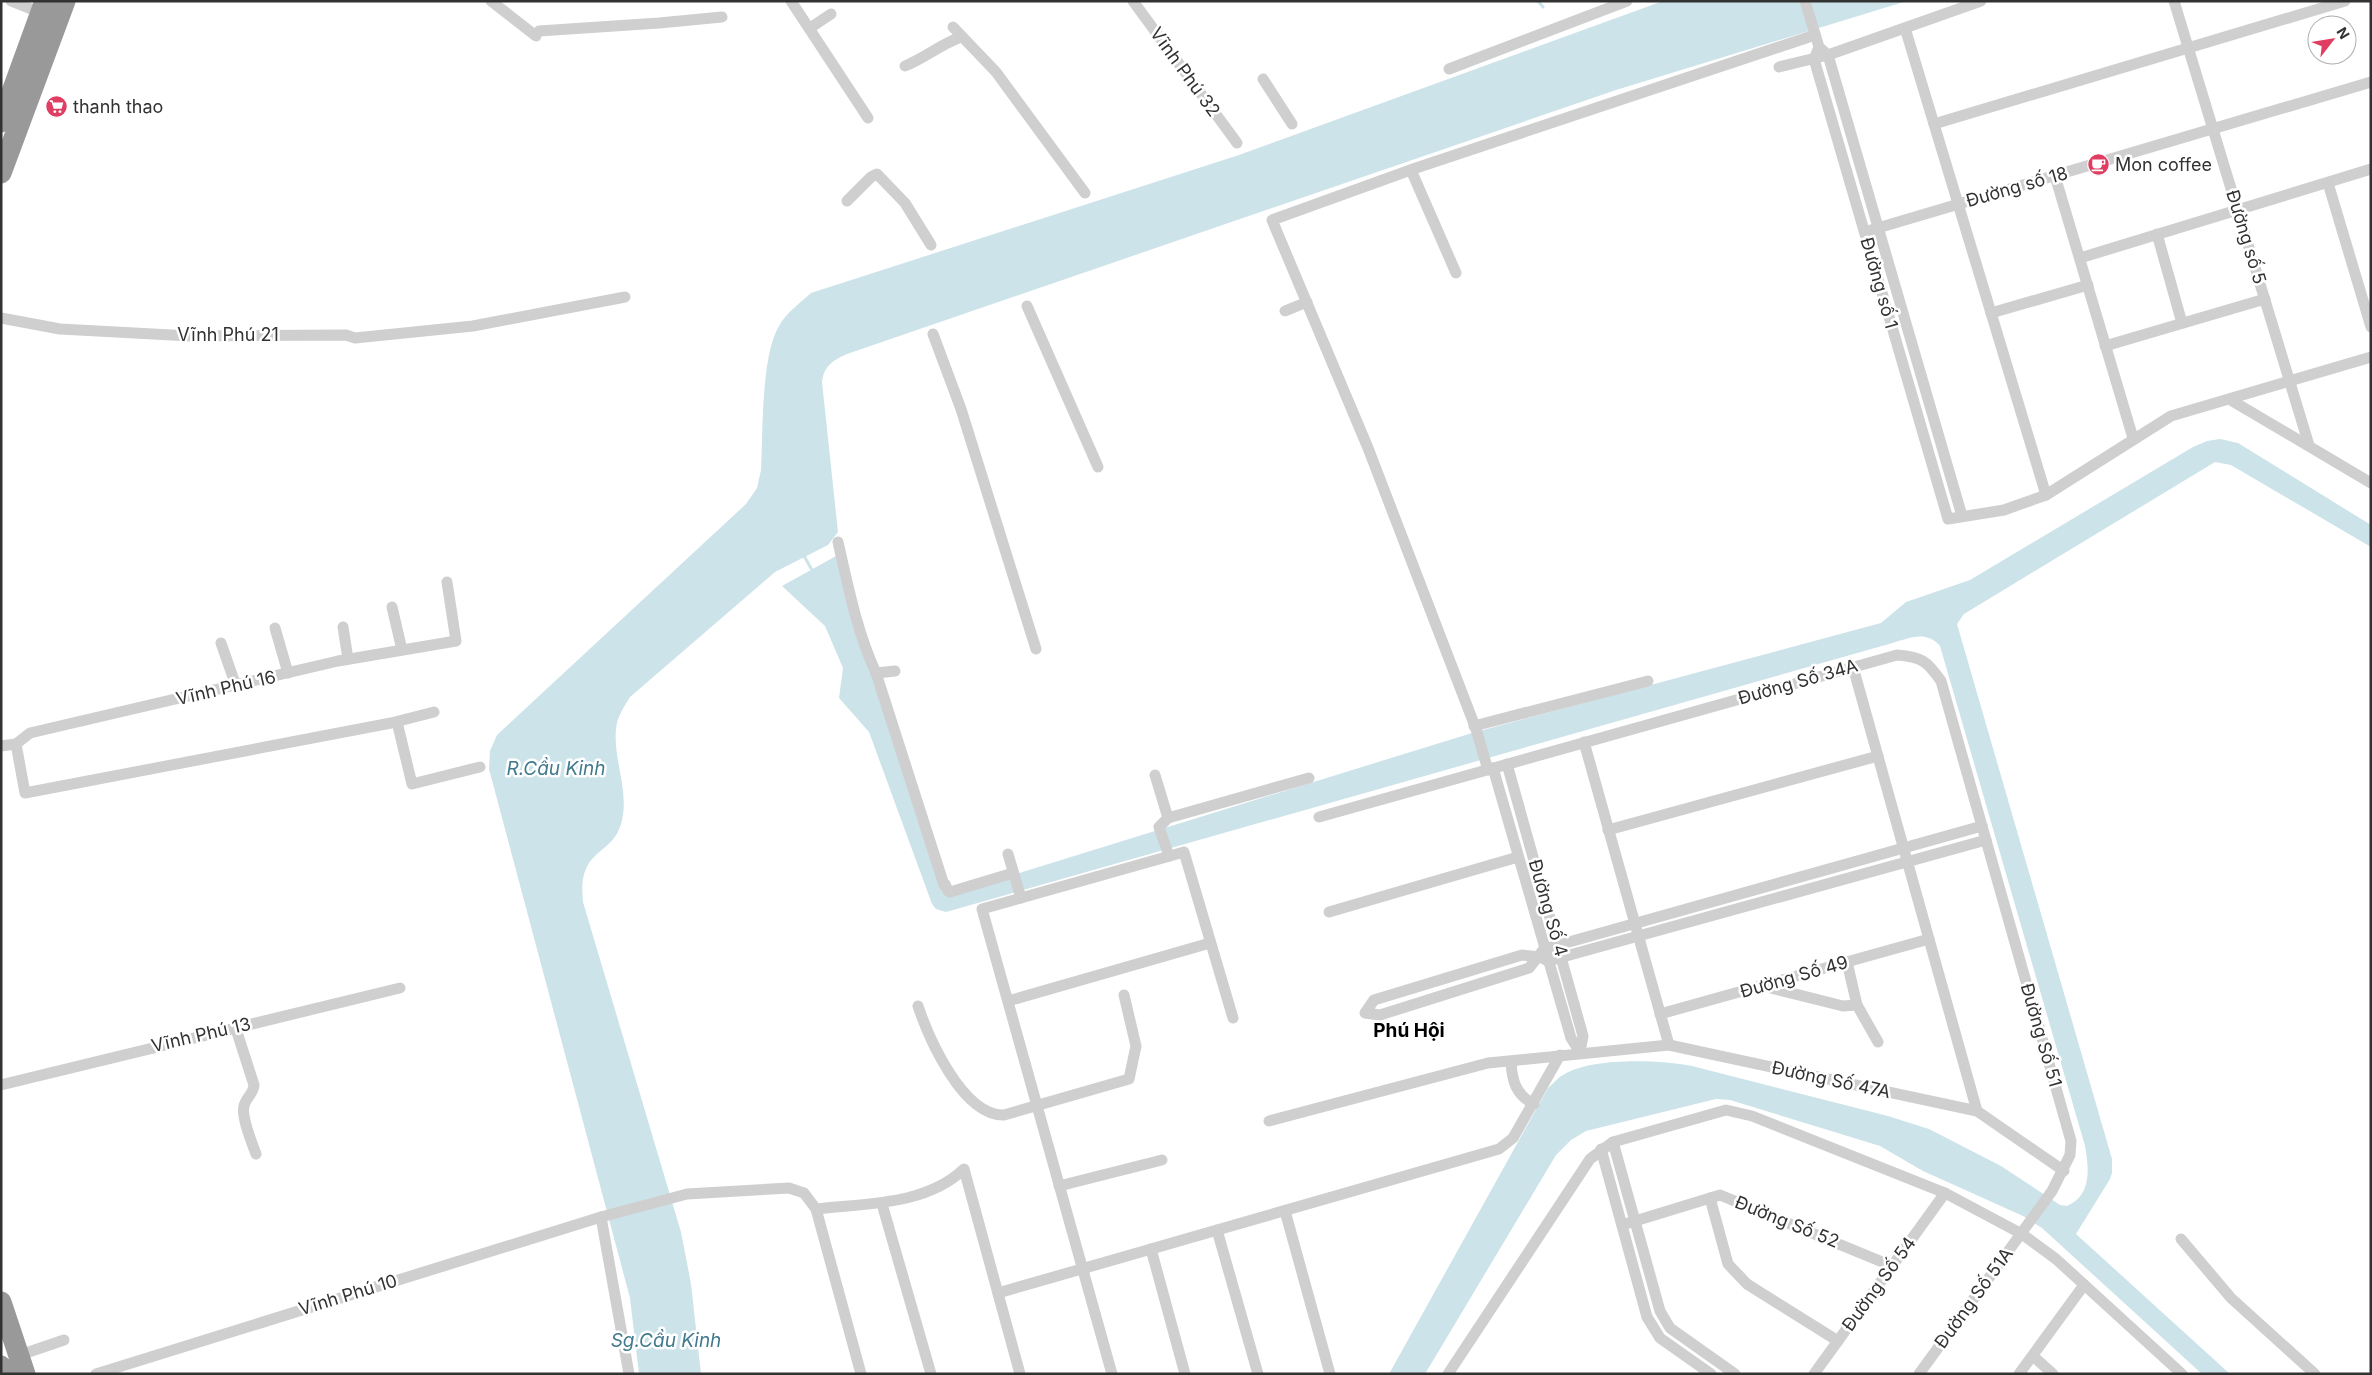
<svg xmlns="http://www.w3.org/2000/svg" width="2372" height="1375" viewBox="0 0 2372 1375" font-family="Inter,sans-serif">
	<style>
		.water { fill: #cce3ea }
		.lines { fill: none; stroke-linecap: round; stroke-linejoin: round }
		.stream { stroke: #cce3ea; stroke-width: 3 }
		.street { stroke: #cfcfcf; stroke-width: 11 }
		.highway { stroke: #999; stroke-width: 21 }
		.labels { text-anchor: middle; stroke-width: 5; stroke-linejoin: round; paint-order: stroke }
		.street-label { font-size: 18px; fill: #323232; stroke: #fff }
		.poi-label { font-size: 18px; fill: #323232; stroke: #fff; text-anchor: start }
		.water-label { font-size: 19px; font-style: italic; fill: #407a8c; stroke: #fff }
		.neighbourhood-label { font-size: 19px; font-weight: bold; fill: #000; stroke: #fff }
	</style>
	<rect width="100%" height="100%" fill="#fff"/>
	<g class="water">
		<path d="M1663,1H1907L1616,90L847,354C832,361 824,366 822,382L838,532L828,545L775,572L630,697C624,707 617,717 616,729C613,759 629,790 622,820C614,858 577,845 583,902L681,1232L691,1284L701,1374H639L630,1298L489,769L490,751L497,735L746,504L757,488L761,470C763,433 761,356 779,326C786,313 800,303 811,293L1239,155Z"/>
		<path d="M2220,439L2238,443L2371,525V547L2231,465L2215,462L1964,614L1957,624L2112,1159V1173L2110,1179L2076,1234L2230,1374H2202L2042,1228L2023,1216L1923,1171L1880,1146L1730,1100L1716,1099L1586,1131L1571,1140L1556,1155L1425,1374H1389L1548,1088C1553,1084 1557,1078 1563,1075C1593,1057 1658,1060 1692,1066L1888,1116L1929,1129L2001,1166L2060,1205L2067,1206C2092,1195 2089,1168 2085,1146L1940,646C1925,629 1908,639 1889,644L946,912L936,909L932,904L869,732L839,698L843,668L825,626L782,586L836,556L951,894L1472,733L1881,623L1906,602L1970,580L2193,447L2207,441Z"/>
	</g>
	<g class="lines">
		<g class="stream">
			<polyline points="1538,1 1543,7"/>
			<polyline points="803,554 813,572"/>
		</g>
		<g class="street">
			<polyline points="11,1 41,13"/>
			<polyline points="491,1 536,36"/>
			<polyline points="791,1 868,118"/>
			<polyline points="1133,1 1237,143"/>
			<polyline points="1805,1 1819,47 1828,55 1962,516"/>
			<polyline points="2174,1 2309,445"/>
			<polyline points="953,27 996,72 1085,193"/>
			<polyline points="810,28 831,14"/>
			<polyline points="1905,28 2046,495"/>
			<polyline points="539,31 659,23 722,17"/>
			<polyline points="1819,47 1814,59 1948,519 2004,510 2046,495 2171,416 2371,357"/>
			<path d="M905,66C925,58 941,44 961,37"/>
			<polyline points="1779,67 1828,55 1981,1"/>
			<polyline points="1449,69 1627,1"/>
			<polyline points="1263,79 1292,124"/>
			<polyline points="1934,124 2345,1"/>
			<polyline points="1411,170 1456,273"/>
			<polyline points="2055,176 2133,438"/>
			<polyline points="2328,183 2371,327"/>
			<polyline points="847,201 871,177 877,174 905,203 931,245"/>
			<polyline points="1871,230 2371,82"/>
			<polyline points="2157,234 2182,323"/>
			<polyline points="2080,258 2371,169"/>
			<polyline points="1027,306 1098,467"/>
			<polyline points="1285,311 1307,302"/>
			<polyline points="1991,313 2088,285"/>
			<polyline points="1,318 60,329 190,336 346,335 355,338 473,326 625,297"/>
			<polyline points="933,334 961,409 1036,649"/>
			<polyline points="2105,346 2265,299"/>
			<polyline points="2229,399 2371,483"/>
			<path d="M838,542C848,586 857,632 876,673L895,671"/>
			<polyline points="392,607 402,650"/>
			<polyline points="343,627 348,659"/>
			<polyline points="275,628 288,673"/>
			<polyline points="221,643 236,686"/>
			<polyline points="1853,667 1977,1111"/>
			<polyline points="876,673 944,885"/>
			<polyline points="397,722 412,784 480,767"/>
			<polyline points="1474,726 1648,681"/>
			<polyline points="1584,742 1669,1045"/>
			<polyline points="16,744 25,793 391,723 434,712"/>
			<polyline points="1,746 16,744 30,733 338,661 456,641 447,582"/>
			<polyline points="1507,764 1583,1036 1580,1052"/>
			<polyline points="1493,768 1571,1038 1580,1052"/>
			<polyline points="1488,770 1476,729 1368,448 1272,220 1416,168 1815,35"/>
			<polyline points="1155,775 1168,818 1159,827 1169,856"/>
			<path d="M1319,817L1897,655C1922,657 1927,661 1941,681L2071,1141L2070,1155L2052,1191L1919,1374"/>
			<polyline points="1168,818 1309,778"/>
			<polyline points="1982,826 1544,949 1529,968 1380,1015 1365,1013 1374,1000 1522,955 1540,957 1548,961 1986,840"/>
			<polyline points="1608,830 1878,756"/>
			<polyline points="1008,854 1021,898"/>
			<polyline points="945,884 948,891 950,892 1013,873"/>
			<polyline points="1329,912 1518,857"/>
			<polyline points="1763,986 1843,1006 1857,1005 1847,962"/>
			<polyline points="1008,1001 1210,943"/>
			<polyline points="1857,1005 1878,1042"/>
			<path d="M918,1006C929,1039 963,1116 1004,1115L1129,1079L1136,1046L1124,995"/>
			<polyline points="1660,1014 1929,939"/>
			<path d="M235,1026L254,1085C253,1095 246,1097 244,1106C241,1117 252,1143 256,1154"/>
			<path d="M1511,1062C1512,1081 1516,1095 1534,1104"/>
			<polyline points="1,1085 400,988"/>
			<polyline points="1269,1121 1488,1063 1669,1045 1977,1111 2064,1171"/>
			<polyline points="1613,1142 1660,1311 1670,1328 1735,1374"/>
			<polyline points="1601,1149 1647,1317 1660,1338 1711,1374"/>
			<polyline points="1059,1186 1162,1160"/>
			<polyline points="1710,1198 1728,1264 1747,1284 1838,1341"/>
			<polyline points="882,1204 931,1374"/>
			<path d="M816,1209C865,1203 925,1206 964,1169L1020,1374"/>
			<polyline points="1285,1211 1330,1374"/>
			<polyline points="601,1217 629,1374"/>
			<polyline points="1622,1225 1720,1195 1892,1266"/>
			<polyline points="1217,1230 1258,1374"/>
			<polyline points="2181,1239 2231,1298 2315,1374"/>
			<polyline points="1151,1249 1185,1374"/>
			<polyline points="998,1293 1499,1149 1513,1138 1560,1055"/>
			<polyline points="20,1355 64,1340"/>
			<polyline points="2033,1356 2053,1374"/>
			<polyline points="96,1374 601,1217 687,1194 789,1188 804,1193 816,1209 861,1374"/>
			<polyline points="1112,1374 982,909 1184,852 1233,1018"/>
			<polyline points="1448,1374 1590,1159 1613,1142 1726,1110 1752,1116 1945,1193 2022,1234 2056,1259 2182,1374"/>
			<polyline points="1814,1374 1945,1193"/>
			<polyline points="2019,1374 2084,1285"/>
		</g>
		<g class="highway">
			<polyline points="1,122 45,1"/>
			<polyline points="1,173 65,1"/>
			<polyline points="1,1302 25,1374"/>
			<polyline points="1,1366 4,1374"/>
		</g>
	</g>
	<defs>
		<symbol id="supermarket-disc" viewBox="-11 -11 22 22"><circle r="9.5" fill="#df3e62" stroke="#fff"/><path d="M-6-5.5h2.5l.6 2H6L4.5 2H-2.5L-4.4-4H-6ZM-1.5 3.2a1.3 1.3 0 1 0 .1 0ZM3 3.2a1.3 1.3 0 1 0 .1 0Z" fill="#fff"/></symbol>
		<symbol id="cafe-disc" viewBox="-11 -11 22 22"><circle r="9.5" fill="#df3e62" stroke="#fff"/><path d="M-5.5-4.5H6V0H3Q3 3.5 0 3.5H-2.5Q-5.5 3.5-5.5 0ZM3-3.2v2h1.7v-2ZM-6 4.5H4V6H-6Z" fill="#fff"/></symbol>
	</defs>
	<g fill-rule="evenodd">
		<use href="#supermarket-disc" x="44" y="94" width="25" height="25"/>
		<use href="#cafe-disc" x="2086" y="152" width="25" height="25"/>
	</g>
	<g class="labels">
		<g class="street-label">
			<text transform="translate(1185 72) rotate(54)" y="6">Vĩnh Phú 32</text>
			<text transform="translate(2017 187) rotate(-16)" y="6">Đường số 18</text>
			<text transform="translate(2246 237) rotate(73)" y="6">Đường số 5</text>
			<text transform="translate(1879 283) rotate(74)" y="6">Đường số 1</text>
			<text x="228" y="341">Vĩnh Phú 21</text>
			<text transform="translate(1798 682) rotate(-16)" y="6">Đường Số 34A</text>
			<text transform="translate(226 688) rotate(-13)" y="6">Vĩnh Phú 16</text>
			<text transform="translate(1548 908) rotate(74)" y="6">Đường Số 4</text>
			<text transform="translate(1794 977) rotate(-16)" y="6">Đường Số 49</text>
			<text transform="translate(201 1035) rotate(-13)" y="6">Vĩnh Phú 13</text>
			<text transform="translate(2041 1035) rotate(74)" y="6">Đường Số 51</text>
			<text transform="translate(1831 1080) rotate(12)" y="6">Đường Số 47A</text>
			<text transform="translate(1787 1222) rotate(22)" y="6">Đường Số 52</text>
			<text transform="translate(1879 1284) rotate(-54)" y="6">Đường Số 54</text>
			<text transform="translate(348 1295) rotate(-17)" y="6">Vĩnh Phú 10</text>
			<text transform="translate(1974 1298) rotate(-54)" y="6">Đường Số 51A</text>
		</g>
		<g class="poi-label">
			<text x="73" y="113">thanh thao</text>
			<text x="2115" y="171">Mon coffee</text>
		</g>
		<g class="water-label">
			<text x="556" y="775">R.Cầu Kinh</text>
			<text x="666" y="1347">Sg.Cầu Kinh</text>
		</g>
		<g class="neighbourhood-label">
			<text x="1409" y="1037">Phú Hội</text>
		</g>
	</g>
	<rect width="2372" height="1375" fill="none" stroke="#323232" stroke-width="5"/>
	<g transform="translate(2332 40) rotate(59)"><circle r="24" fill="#ffffff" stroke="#adadad"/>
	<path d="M0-4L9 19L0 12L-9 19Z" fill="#df3e62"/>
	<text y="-8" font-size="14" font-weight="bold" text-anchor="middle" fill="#323232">N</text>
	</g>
</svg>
